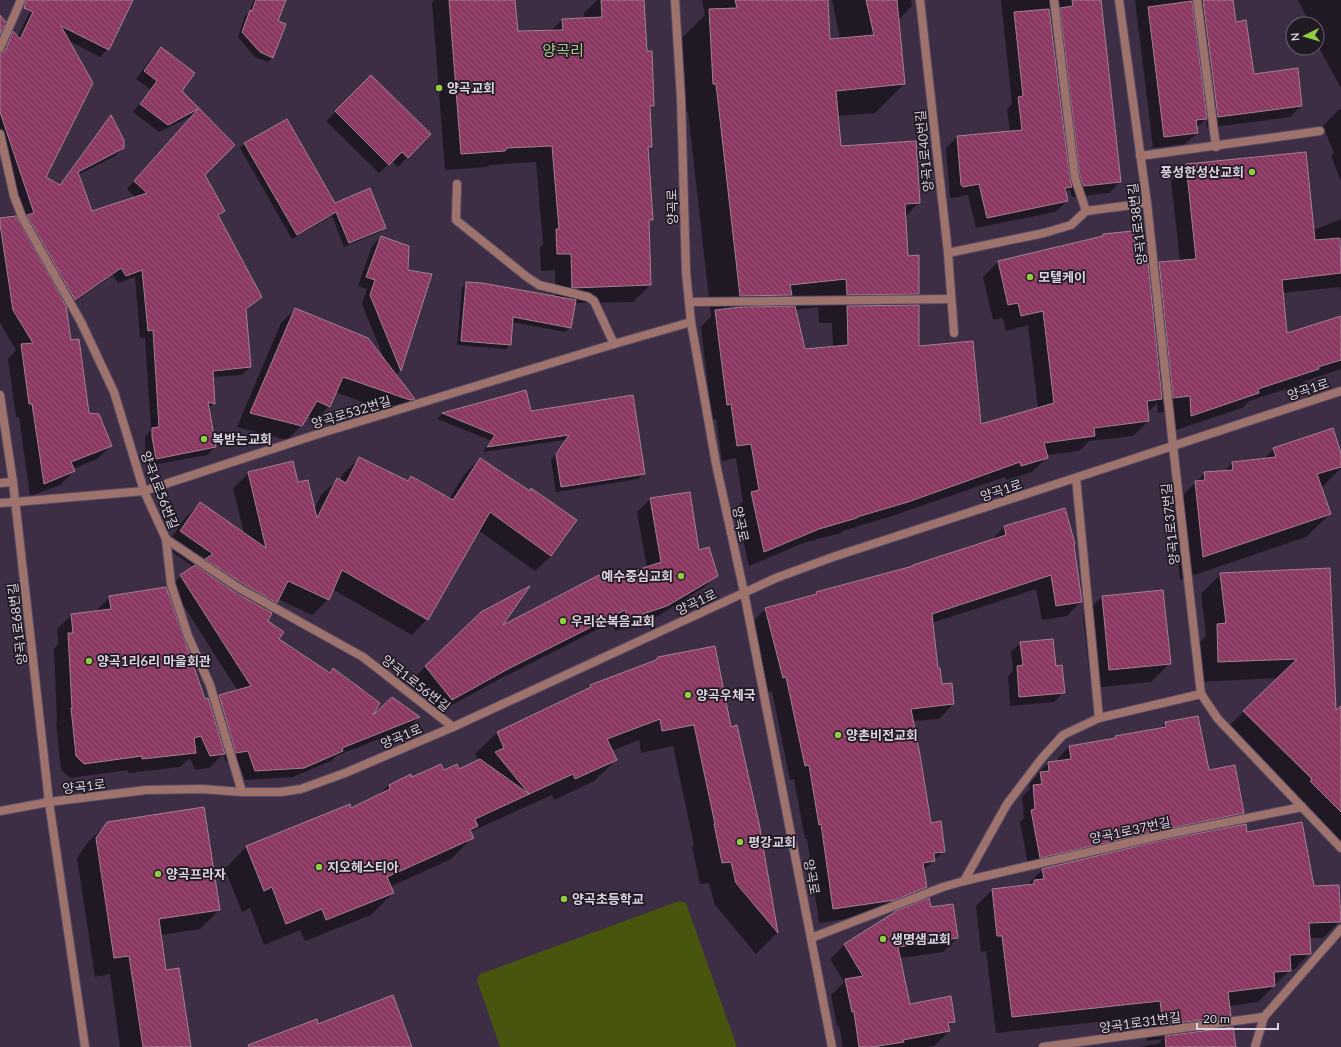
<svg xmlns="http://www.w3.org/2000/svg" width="1341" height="1047" viewBox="0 0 1341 1047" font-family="Lato,'Noto Sans KR',sans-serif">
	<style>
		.green { fill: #47550e }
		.shadow { fill: #0007; fill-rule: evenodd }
		.building { fill: url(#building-back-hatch); stroke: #a2808f }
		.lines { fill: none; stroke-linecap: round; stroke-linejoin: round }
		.service-casing { stroke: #594b62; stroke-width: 10 }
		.minor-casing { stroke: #594b62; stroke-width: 10 }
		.tertiary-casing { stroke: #594b62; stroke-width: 10 }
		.service { stroke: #9e736d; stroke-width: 8 }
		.minor { stroke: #9e736d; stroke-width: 8 }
		.tertiary { stroke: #9e736d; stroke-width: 8 }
		.poi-dot { fill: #90cd40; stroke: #201a24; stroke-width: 1.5 }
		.labels { text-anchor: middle; stroke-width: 3.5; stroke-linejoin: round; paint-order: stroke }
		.poi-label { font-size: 13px; font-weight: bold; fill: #dbd1e1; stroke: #201a24; text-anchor: start }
		.street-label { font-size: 13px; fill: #dbd1e1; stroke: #201a24 }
		.quarter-label { font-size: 15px; fill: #aacc87; stroke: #201a24 }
	</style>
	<defs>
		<pattern id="building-back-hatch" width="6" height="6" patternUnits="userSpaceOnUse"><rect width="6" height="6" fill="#8b3863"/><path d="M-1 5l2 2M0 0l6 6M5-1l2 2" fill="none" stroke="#9b5479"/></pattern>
	</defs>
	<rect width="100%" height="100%" fill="#3d2e46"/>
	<polygon class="green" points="679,901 686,903 737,1047 500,1047 477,980 480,974"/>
	<g class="shadow">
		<polygon points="36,0 132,0 108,49 100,57 69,41 45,177 59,186 104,124 111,117 123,148 115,156 78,175 91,212 136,198 127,189 194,115 159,132 133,112 150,89 136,79 153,56 161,48 181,91 234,145 204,175 224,211 218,217 261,297 245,311 250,367 242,375 212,377 214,403 208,409 215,447 207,455 148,466 145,446 145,437 151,430 145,338 140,338 135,277 118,283 113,275 67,307 64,303 70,341 88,414 111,446 97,459 73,469 74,471 60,485 30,496 19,417 16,417 8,359 16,350 0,323 0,219 19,224 25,217 0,145 0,52 6,40 13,33 17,38"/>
		<polygon points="254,0 285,0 277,21 273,57 268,62 255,57 238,37 245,16 250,11"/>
		<polygon points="434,0 514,0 517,32 551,31 562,20 585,19 584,13 597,0 643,0 646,52 653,106 649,110 651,147 647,150 652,220 648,223 650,285 633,302 574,303 570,327 565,332 512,322 510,344 506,349 457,345 462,287 466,283 556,298 555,270 541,271 540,247 543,244 536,162 490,165 487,167 445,170 432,2"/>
		<path d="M702,0H827L829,40L840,39L832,0H911L912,6L898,20L904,84L875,113L837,116L841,147L919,202L905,217L907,257L918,293L906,306L918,347L980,426L1038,408L1028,325L1006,331L1003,318L993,320L983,277L998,262L1101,238L1104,235L1136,266L1148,275L1159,263L1180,261L1171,181L1187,165L1313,230L1341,219V292L1340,287L1282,293L1286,335L1341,317V369L1305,381L1302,384L1249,401L1242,408L1176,430L1174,410L1158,413L1157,403L1147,413L1148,421L1133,436L1089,441L1079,451L1047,455V457L1032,472L1006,480L1005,477L892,516L843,531L841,533L803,543L749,566L736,508L743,501L736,458L722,461L716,419L712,420L701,327L711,316L688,112H685L681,39L705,15ZM818,307L819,323H832L833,347L805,350L795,310Z"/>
		<polygon points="1001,0 1100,0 1120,182 1109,193 1072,197 1070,189 1065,193 1067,201 1055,212 976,228 968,195 951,198 950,197 946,148 957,137 1010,132 1007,109 1012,104"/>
		<polygon points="1135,0 1232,0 1236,23 1253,75 1301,106 1290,117 1207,128 1206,119 1196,128 1197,133 1185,144 1153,148"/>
		<polygon points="1298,0 1341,0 1341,88 1317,44 1317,24 1310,24"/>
		<polygon points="371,77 430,134 398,167 392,161 379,173 326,121"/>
		<polygon points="1341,109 1341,181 1331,156 1334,153 1323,126 1338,110"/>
		<polygon points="245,144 334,204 385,227 380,232 344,247 332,216 292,239 240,148"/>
		<polygon points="381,237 407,271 431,275 400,370 396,375 414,399 400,412 396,414 335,392 329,406 316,420 307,416 301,426 287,440 237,427 281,323 295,309 385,361 362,304 367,289 358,286 372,246"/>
		<polygon points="525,391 530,412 644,473 638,479 556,492 551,460 565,440 483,452 490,440 437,419 442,414"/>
		<polygon points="1274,449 1341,456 1341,468 1321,488 1330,514 1306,537 1180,580 1173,505 1205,473 1224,472 1232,463 1263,460"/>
		<polygon points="359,459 406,481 411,477 449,499 464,475 480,459 551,556 535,571 478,530 427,619 412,635 332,589 328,599 312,615 278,599 267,611 267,621 277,640 329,674 333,670 370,719 419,717 409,727 336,756 331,761 293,777 245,780 238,761 226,762 223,754 209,768 195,770 190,758 180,767 128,773 128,770 70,778 61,770 56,723 57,722 54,649 58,644 57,629 72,615 95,612 110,597 209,706 219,696 238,691 171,586 181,576 194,567 165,547 185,518 200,503 244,533 233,488 249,473 297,483 314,510 321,495 337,480 340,481 343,474"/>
		<polygon points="650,499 698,552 717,575 703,588 653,619 615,631 612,622 494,682 439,712 413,679 426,666 500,628 602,584 647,568 637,512"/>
		<polygon points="1064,510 1073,545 1081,601 1067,616 1042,620 1036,589 932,623 937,670 941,685 951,684 953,704 939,719 913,721 930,824 944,851 923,871 926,887 911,902 880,914 819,923 807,839 805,839 794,779 790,780 772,691 768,692 751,623 766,609 814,595 817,593 912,567 991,541 1004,527"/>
		<polygon points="1329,569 1336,722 1341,718 1341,854 1333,845 1334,845 1291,802 1293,800 1224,731 1278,678 1199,682 1197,645 1206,636 1201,594 1221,574"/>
		<polygon points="1102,597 1170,663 1151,682 1091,688 1083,615"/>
		<polygon points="1021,643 1055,667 1064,692 1054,702 1010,706 1008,676 1013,671 1011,652"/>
		<polygon points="590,686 730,728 758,823 777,933 756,954 715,905 709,883 700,884 692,847 694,845 673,746 641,753 639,740 611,751 616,760 594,781 554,800 552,795 470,832 473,837 451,859 390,887 393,893 371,915 305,941 300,930 264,945 250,908 242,912 225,869 246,847 351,809 379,795 389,785 443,771 459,770 479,761 475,754 497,733 586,690"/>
		<polygon points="1166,723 1243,813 1231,824 1145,842 1029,869 1020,822 1024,818 1022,797 1030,789 1029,784 1037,776 1037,774 1049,763 1058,762 1058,758 1069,747 1113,740 1116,737 1160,730"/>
		<polygon points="108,823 219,910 200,929 160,935 165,971 190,1047 120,1047 110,974 95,977 77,858 88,842"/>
		<polygon points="1246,833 1313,887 1340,921 1323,938 1309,938 1310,953 1294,970 1290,970 1258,1002 1229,1006 1230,1016 1216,1030 1235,1047 1140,1047 1159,1043 1163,1039 1147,1041 1144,1017 996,1033 986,951 981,952 976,906 992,890 1026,886 1043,869"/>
		<polygon points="930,908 957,938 943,952 900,958 910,1005 954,1021 948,1027 949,1031 934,1046 926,1047 843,1047 839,1026 837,1026 831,995 844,982 830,959 844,945 899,911"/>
	</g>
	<g class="building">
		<polygon points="26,0 133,0 109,50 61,26 93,83 46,177 60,185 111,115 124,140 124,148 78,172 92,211 147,193 134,181 198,109 168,125 140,104 157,81 144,71 161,47 195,73 182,91 235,145 205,175 225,211 218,215 262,297 246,309 251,367 213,371 215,404 208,402 216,447 156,459 152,437 152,428 159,427 153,330 148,331 142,270 126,276 121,268 75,300 27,215 34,213 0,112 0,53 5,51 13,31 20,39 33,12 24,8"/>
		<polygon points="256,0 286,0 278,21 286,24 273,58 260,52 242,32 250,10 252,11"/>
		<polygon points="449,0 515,0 518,31 563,30 562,19 602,17 601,0 644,0 647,51 652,51 654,106 650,106 652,147 648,147 653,220 649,220 651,285 572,288 571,254 557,254 556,229 559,229 552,146 507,148 505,151 461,154"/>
		<polygon points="735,0 828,0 830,39 874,35 866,0 897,0 905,84 836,91 841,146 916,141 920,203 905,204 908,256 919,255 919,294 847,295 846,279 790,285 792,295 740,296 716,84 713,84 709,9 737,8"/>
		<polygon points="1072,0 1101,0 1121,182 1084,186 1080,177 1060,8 1073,6"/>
		<polygon points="1203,0 1233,0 1236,22 1246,20 1254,74 1298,68 1302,106 1218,117"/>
		<polygon points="1192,1 1207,119 1196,120 1198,133 1164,137 1148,7"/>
		<polygon points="1049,9 1070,179 1072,187 1065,188 1068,201 987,218 979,184 963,187 961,185 957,136 1022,130 1018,97 1023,96 1014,12"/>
		<polygon points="0,15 6,22 0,34"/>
		<polygon points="371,75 431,134 408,158 402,152 389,165 335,111"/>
		<polygon points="287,119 335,203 370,188 386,228 349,243 336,212 297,235 244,143"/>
		<polygon points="1306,152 1315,240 1340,238 1341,273 1282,280 1287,333 1341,316 1341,360 1318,367 1319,369 1258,389 1259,393 1191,416 1190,396 1173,398 1159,262 1196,259 1186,164"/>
		<polygon points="16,216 66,306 71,340 79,339 89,413 99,414 112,446 71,462 75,471 44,484 32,404 29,404 21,344 33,343 13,310 0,224 0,218"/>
		<polygon points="1133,231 1137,264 1148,263 1162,399 1147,401 1149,421 1094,428 1095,436 1044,443 1048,458 1021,466 1020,462 908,502 857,517 857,518 819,529 764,552 751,492 759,490 751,444 737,446 731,404 727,405 715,310 741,307 795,306 805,349 848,345 847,306 919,305 919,346 973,341 981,424 1054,403 1043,311 1021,316 1018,303 1008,305 998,261 1103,236 1103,234"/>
		<polygon points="381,236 409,246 408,270 432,274 401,371 370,295 375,280 366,277"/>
		<polygon points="466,282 482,283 576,300 571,328 513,317 511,345 461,341"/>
		<polygon points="295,308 368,338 415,399 410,400 343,377 330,407 317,401 302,426 250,413"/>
		<polygon points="526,390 531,411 633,395 645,474 561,487 556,454 569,435 487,447 495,435 442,413"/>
		<polygon points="1333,428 1341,453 1341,467 1317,474 1331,514 1203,557 1195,481 1205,480 1204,472 1233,470 1232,462 1276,457 1273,448"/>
		<polygon points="359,457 408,481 411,476 453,500 480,458 530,491 531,488 577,520 551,556 490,512 428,620 342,570 329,600 288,581 277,603 242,583 205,559 213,554 180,531 200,502 266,548 248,472 293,461 298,482 308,480 317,518 337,478 346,483"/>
		<polygon points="690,492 699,550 709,547 718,576 667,606 628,619 625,610 508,669 452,700 425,666 481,612 530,586 503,625 599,575 603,582 661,562 650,498"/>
		<polygon points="1065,508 1075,544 1074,545 1082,602 1056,606 1051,575 932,614 938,668 940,668 942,684 952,683 954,704 911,709 920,755 931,823 941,821 945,852 934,853 935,861 923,863 927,887 895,900 833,909 821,824 819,825 809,765 805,766 786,677 783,678 765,608 817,594 816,592 913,566 913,565 1006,535 1004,526"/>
		<polygon points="195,565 236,593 272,613 268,621 284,632 279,639 330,673 333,668 380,703 373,715 392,697 420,717 342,748 343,751 304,768 255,771 248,751 236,753 219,695 251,686 180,575"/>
		<polygon points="1330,568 1336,710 1341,706 1341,812 1310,781 1312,779 1243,711 1297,659 1218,662 1217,624 1226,623 1220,573"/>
		<polygon points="166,587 205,699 208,698 225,754 210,756 201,736 194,738 196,753 142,759 142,756 84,764 76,756 71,708 72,708 68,633 73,633 71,614 111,609 109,596"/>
		<polygon points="1163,590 1171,664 1109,670 1102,596"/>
		<polygon points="1053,639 1056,666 1062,665 1065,693 1019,697 1017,666 1023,665 1020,642"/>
		<polygon points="715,646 731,727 737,725 759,823 778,933 736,883 731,862 722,863 714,824 715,824 694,725 662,731 660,719 607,739 617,760 575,779 573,774 475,819 478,826 470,830 474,838 387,877 394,893 326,920 322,909 286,924 272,887 264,891 246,846 350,804 351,808 390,789 389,785 411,774 412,777 441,764 444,770 457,764 459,769 480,759 529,794 495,752 504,748 497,732 591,687 590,685 656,660 658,657"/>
		<polygon points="1198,716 1209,770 1235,765 1244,813 1157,831 1040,858 1031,810 1035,809 1033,785 1042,784 1040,772 1049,771 1048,762 1071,759 1069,746 1116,738 1115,736 1166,727 1165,722"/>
		<polygon points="204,807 220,910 159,919 166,970 179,968 191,1047 143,1047 129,956 114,958 96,838 107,822"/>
		<polygon points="1302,822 1314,886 1339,885 1341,922 1309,923 1311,954 1290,955 1291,971 1274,972 1275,986 1228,992 1231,1016 1163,1025 1160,1001 1012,1017 1002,936 997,936 992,889 1034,884 1034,880 1044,879 1042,869 1159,841 1246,824 1247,832"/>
		<polygon points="929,898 931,907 953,904 958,938 898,947 910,1004 951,996 955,1022 948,1023 950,1031 903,1040 904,1042 872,1047 859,1047 854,1012 852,1012 845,979 863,976 844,944 898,910"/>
		<polygon points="393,995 412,1047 249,1047 248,1045 317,1019 318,1024"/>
		<polygon points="1233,1027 1236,1047 1166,1047 1165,1036"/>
	</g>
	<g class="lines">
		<defs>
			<g id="service">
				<polyline points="920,0 948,253 954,333"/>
				<polyline points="1054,0 1075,178 1086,211"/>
				<polyline points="1197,0 1216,147"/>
				<polyline points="1140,156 1320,131"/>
				<polyline points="457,184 456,220 527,277 539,285 588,297 594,301 614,344"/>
				<polyline points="948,253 1044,233 1071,225 1086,211 1147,203"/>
				<polyline points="689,302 951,299"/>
				<polyline points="1173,446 1201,694 1218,719 1341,848"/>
				<polyline points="1076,478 1099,718"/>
				<polyline points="0,483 13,482"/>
				<polyline points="0,503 15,502"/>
				<polyline points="166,539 171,584 188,636 210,685 242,792"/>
				<polyline points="964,881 1007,804 1042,758 1063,735 1099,718 1201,694"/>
				<polyline points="811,938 943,887 964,881 1158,836 1302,807"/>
				<polyline points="1043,1047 1264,1017"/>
				<polyline points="1255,1047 1264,1017 1341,929"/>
			</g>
			<g id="minor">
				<polyline points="1119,0 1147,203 1173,446"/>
				<polyline points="0,48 21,0"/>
				<polyline points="0,134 14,196 22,217 81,322 114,392 144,491 166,539 239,588 363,657 453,727"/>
				<polyline points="0,395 13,482 49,802 85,1047"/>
				<polyline points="15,502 144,491 315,435 614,344 691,322"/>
			</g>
			<g id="tertiary">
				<polyline points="675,0 681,99 686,272 691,322 716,464 744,592 832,1047"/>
				<polyline points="0,811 49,802 146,790 202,789 242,792 281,792 301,789 345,773 453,727 776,578 833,557 1341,391"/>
			</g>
		</defs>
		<use href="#service" class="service-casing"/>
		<use href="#minor" class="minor-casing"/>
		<use href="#tertiary" class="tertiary-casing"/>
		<use href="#service" class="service"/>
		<use href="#minor" class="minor"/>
		<use href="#tertiary" class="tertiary"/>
	</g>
	<g class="poi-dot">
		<circle cx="439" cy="88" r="4"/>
		<circle cx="1252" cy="172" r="4"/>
		<circle cx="1030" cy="277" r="4"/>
		<circle cx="204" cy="439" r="4"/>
		<circle cx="681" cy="576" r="4"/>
		<circle cx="563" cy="621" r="4"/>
		<circle cx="89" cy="661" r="4"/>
		<circle cx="688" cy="695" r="4"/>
		<circle cx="838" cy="735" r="4"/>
		<circle cx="740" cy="842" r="4"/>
		<circle cx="319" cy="867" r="4"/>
		<circle cx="158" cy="874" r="4"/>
		<circle cx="564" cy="899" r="4"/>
		<circle cx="883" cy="939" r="4"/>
	</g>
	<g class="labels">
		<g class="poi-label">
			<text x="447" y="93">양곡교회</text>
			<text x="1244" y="177" text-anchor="end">풍성한성산교회</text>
			<text x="1038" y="282">모텔케이</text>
			<text x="212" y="444">복받는교회</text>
			<text x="673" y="581" text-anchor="end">예수중심교회</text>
			<text x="571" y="626">우리순복음교회</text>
			<text x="97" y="666">양곡1리6리 마을회관</text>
			<text x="696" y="700">양곡우체국</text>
			<text x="846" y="740">양촌비전교회</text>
			<text x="748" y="847">평강교회</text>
			<text x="327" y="872">지오헤스티아</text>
			<text x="166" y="879">양곡프라자</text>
			<text x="572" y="904">양곡초등학교</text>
			<text x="891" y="944">생명샘교회</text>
		</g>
		<g class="street-label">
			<text transform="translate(924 151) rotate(-96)" y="5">양곡1로40번길</text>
			<text transform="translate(672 207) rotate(-92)" y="5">양곡로</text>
			<text transform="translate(1137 224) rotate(-97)" y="5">양곡1로38번길</text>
			<text transform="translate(1308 389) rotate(-18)" y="5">양곡1로</text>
			<text transform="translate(351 412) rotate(-17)" y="5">양곡로532번길</text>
			<text transform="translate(160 490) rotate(69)" y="5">양곡1로56번길</text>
			<text transform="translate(1001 490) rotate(-18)" y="5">양곡1로</text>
			<text transform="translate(741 524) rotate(78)" y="5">양곡로</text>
			<text transform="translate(1170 524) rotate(-96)" y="5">양곡1로37번길</text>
			<text transform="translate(696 602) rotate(-25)" y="5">양곡1로</text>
			<text transform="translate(17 624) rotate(-97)" y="5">양곡1로68번길</text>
			<text transform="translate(416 683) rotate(38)" y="5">양곡1로56번길</text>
			<text transform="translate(401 736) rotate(-23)" y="5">양곡1로</text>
			<text transform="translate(84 786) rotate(-7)" y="5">양곡1로</text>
			<text transform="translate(1130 830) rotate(-12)" y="5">양곡1로37번길</text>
			<text transform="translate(812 877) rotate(79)" y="5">양곡로</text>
			<text transform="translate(1140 1022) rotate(-8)" y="5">양곡1로31번길</text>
		</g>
		<g class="quarter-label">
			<text x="563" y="56">양곡리</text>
		</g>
	</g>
	<g transform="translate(1305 36) rotate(265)"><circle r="19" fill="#201a24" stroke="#6b6370"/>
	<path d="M0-3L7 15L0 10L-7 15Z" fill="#90cd40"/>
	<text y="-6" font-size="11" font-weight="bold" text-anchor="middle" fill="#dbd1e1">N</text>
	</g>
	<path d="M1197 1023v6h81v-6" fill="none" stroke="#dbd1e1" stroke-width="2"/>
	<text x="1203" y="1023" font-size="12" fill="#dbd1e1" stroke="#201a24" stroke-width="3" paint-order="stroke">20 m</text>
</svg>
